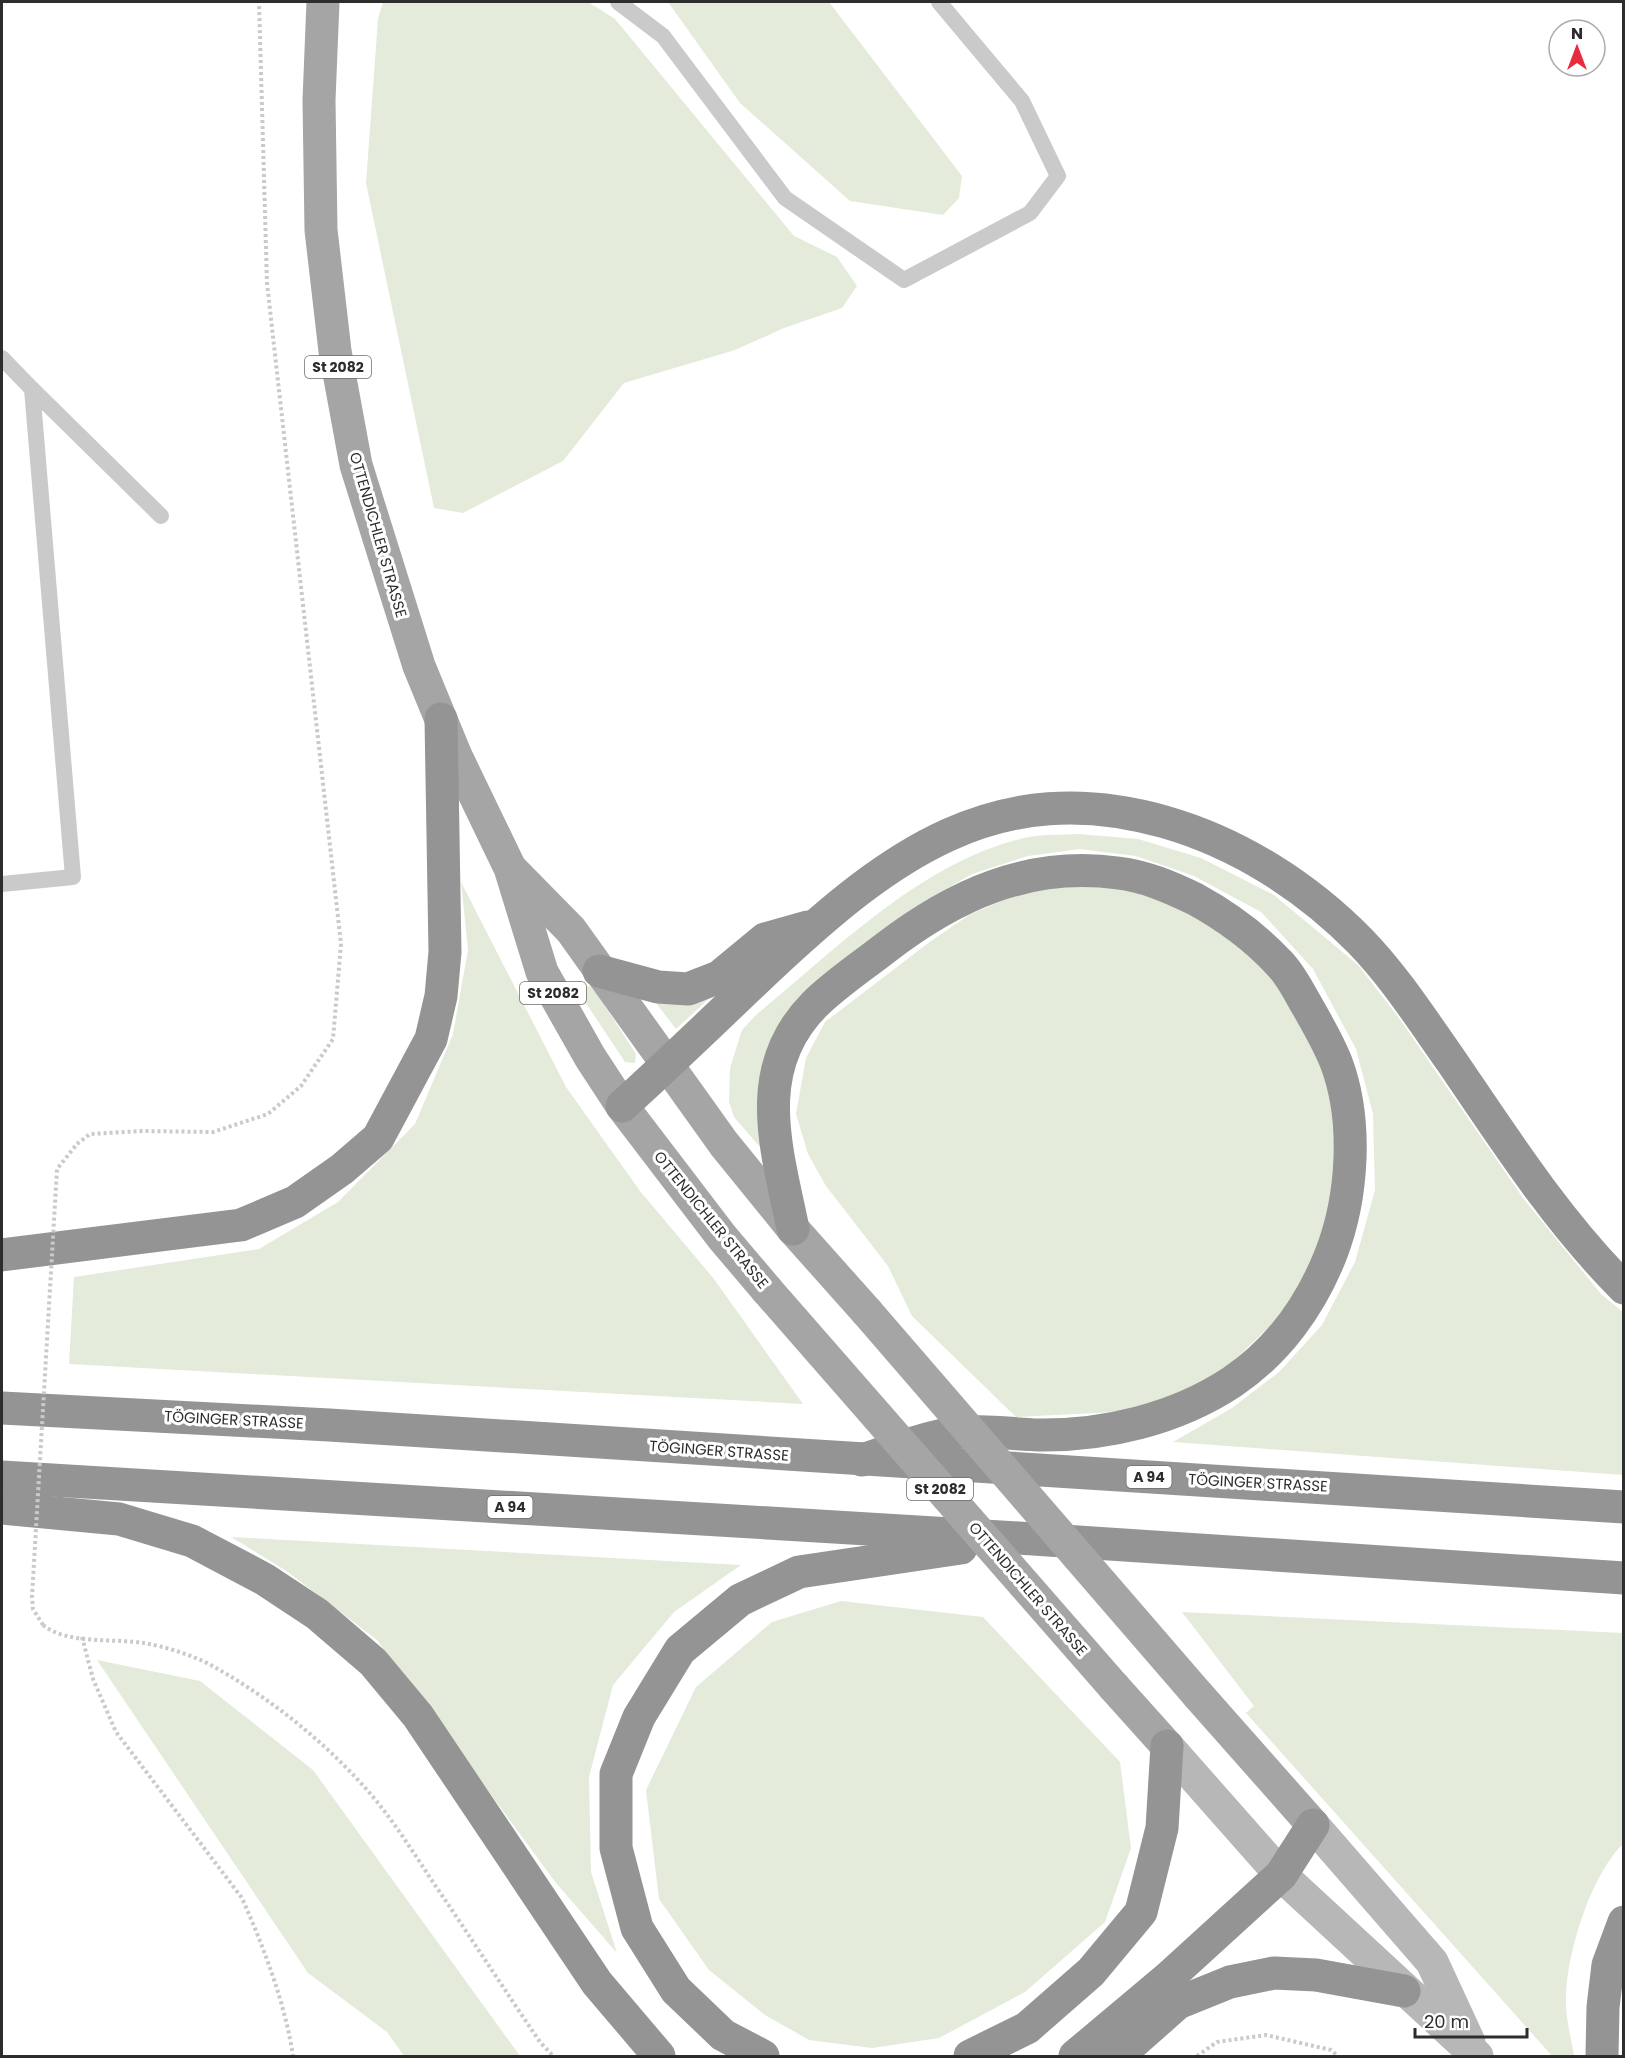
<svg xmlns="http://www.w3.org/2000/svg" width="1625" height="2058" viewBox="0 0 1625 2058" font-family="Poppins,sans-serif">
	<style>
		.green { fill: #e4ebda }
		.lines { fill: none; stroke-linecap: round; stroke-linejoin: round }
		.path { stroke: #cacaca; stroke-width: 4; stroke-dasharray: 3 3; stroke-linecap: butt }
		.service { stroke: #cacaca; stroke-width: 16 }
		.secondary { stroke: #b7b7b7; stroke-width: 33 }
		.primary { stroke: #a5a5a5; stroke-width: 33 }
		.motorway { stroke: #949494; stroke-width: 33 }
		.path-bridge { stroke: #cacaca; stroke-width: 4; stroke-dasharray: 3 3; stroke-linecap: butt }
		.primary-bridge { stroke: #a5a5a5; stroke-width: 33 }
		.labels { text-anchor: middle; stroke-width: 6; stroke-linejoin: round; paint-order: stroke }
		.shield { fill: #fff; stroke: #6c6c6c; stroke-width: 1.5 }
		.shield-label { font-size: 14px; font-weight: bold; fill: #2d2d2d }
		.street-label { font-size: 15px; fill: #2d2d2d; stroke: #fff }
	</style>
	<rect width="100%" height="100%" fill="#fff"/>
	<g class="green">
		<polygon points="383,2 588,2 615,19 794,236 837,257 857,286 842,308 784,328 735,350 624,383 563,461 463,513 434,508 366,183 378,19"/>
		<polygon points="668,2 829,2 962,176 959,198 943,215 850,201 740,103"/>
		<path d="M1079,834L1138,839L1201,858L1274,895L1358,965L1399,1018L1523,1198L1601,1294L1623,1312V1475L1173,1442L1232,1408L1279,1372L1322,1325L1355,1262L1375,1190L1373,1114L1356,1049L1313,969L1261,912L1194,876L1136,856L1079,849L1028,856L972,874L912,909L801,996L772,1161L734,1117L729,1102L730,1068L742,1030L757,1014C835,950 923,861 1024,838C1041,834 1061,835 1079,834Z"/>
		<polygon points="1089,881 1149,891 1212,918 1294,997 1338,1105 1330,1221 1307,1278 1271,1325 1227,1367 1171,1398 1116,1412 1016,1417 912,1316 888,1266 826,1186 808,1154 796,1114 806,1058 825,1022 931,941 969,915 1017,894"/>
		<polygon points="461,882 566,1087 640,1191 714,1279 803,1404 69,1364 74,1277 259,1249 338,1202 415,1124 453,1034 468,950"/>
		<polygon points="592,986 636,1054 635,1063 625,1062 582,997 584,987"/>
		<polygon points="714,994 676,1029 653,999"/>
		<polygon points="231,1537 741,1565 674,1612 613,1685 589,1777 591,1872 617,1953 556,1883 377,1640 288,1572"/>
		<polygon points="841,1601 983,1617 1120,1762 1131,1848 1105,1922 1025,1992 939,2038 872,2048 809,2040 765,2015 709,1970 659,1899 646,1790 696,1687 772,1622"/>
		<path d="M1182,1612L1623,1633V1844C1591,1875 1567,1952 1566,1997C1565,2016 1571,2037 1574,2056H1552L1246,1713L1254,1706Z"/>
		<polygon points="97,1660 200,1681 313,1770 520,2056 404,2056 387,2032 308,1973"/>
	</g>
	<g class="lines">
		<g class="path">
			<polyline points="77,1144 90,1134 142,1131 213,1132 268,1114 301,1086 333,1039 341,944 267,283 259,2"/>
			<path d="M43,1625C68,1645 113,1638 144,1643C166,1647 189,1654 209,1664C269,1697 323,1740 368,1791C395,1822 416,1857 439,1891C473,1941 506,1992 540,2042L553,2056"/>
			<path d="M82,1637L93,1679L116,1732L242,1898C264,1948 285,2003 293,2056"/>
			<polyline points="1197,2056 1217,2042 1266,2035 1331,2050 1338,2056"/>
		</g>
		<g class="service">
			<polyline points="618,2 663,36 785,198 904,280 1030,213 1058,176 1022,101 939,2"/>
			<polyline points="2,358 32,389 73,877 2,884"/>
			<polyline points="32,389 161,516"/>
		</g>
		<g class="secondary">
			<polyline points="1167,1746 1281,1875 1477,2056"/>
			<polyline points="1313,1825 1432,1962 1469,2042"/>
		</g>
		<g class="primary">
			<polyline points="323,2 319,100 321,230 335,351 356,465 419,666 456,756 510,868 542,972 590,1057 622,1106 722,1237 767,1290"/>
			<polyline points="514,872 571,930 724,1144 793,1229 867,1312"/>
			<polyline points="1114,1687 1167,1746"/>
			<polyline points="1198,1695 1313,1825"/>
		</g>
		<g class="motorway">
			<polyline points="599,971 658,987 688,989 719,977 765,939 808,927"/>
			<path d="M622,1106C673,1060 722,1012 772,965C889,856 996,774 1165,822C1238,843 1306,886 1360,941C1395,977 1423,1021 1452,1062C1505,1140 1557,1221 1624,1288"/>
			<path d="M793,1229C777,1150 750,1070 814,1005C835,984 861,967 884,949C954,895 1028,861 1118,873C1145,876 1170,887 1195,899C1226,916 1255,937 1279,963C1290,974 1298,990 1306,1004C1317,1023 1328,1042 1336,1062C1358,1120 1353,1197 1331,1254C1311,1305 1278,1351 1232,1382C1176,1419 1105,1436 1038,1435C1010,1434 976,1429 948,1434C920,1439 890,1451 862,1460"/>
			<polyline points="2,1255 241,1225 295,1202 342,1169 378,1138 431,1039 441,996 445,952 441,719"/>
			<polyline points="2,1408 329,1425 1624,1507"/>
			<polyline points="2,1477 1018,1538 1624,1578"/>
			<polyline points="2,1508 119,1519 192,1541 264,1579 317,1614 373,1662 418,1716 597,1983 659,2056"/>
			<polyline points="763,2056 723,2035 676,1990 637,1928 616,1848 616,1774 639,1717 680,1650 740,1600 799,1572 961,1548"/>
			<polyline points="970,2056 1027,2028 1091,1972 1141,1912 1162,1828 1167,1746"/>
			<polyline points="1075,2056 1168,1978 1281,1875 1313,1825"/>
			<polyline points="1118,2056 1178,2003 1230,1982 1274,1973 1316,1975 1404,1991"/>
			<polyline points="1602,2056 1603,2007 1608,1965 1624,1922"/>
		</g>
		<polyline class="path-bridge" points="43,1625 33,1609 32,1597 57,1169 77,1144"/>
		<g class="primary-bridge">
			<polyline points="767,1290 1114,1687"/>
			<polyline points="867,1312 1198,1695"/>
		</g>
	</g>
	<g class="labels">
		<g class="shield">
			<rect x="305" y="356" width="66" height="22" rx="4.5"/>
			<rect x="520" y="982" width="66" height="22" rx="4.5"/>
			<rect x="1126.5" y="1466" width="45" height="22" rx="4.5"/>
			<rect x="907" y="1478" width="66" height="22" rx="4.5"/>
			<rect x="487.5" y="1496" width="45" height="22" rx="4.5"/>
		</g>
		<g class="shield-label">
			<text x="338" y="372">St 2082</text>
			<text x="553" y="998">St 2082</text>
			<text x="1149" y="1482">A 94</text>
			<text x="940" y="1494">St 2082</text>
			<text x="510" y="1512">A 94</text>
		</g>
		<g class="street-label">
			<text transform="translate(378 535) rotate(74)" y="5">OTTENDICHLER STRASSE</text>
			<text transform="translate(711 1220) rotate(51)" y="5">OTTENDICHLER STRASSE</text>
			<text transform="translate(234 1420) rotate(3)" y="5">TÖGINGER STRASSE</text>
			<text transform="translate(719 1451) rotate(4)" y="5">TÖGINGER STRASSE</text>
			<text transform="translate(1258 1483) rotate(3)" y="5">TÖGINGER STRASSE</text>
			<text transform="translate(1028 1589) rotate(49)" y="5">OTTENDICHLER STRASSE</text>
		</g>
	</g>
	<rect width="1625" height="2058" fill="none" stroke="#2d2d2d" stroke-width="6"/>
	<g transform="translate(1577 48)"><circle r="28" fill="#ffffff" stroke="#ababab" stroke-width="1.5"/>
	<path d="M0-4.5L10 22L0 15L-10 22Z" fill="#e82b3e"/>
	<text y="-9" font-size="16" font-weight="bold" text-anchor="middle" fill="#2d2d2d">N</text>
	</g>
	<path d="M1415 2028v9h112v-9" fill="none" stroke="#2d2d2d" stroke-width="3"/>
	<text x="1424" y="2028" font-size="18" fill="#2d2d2d" stroke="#ffffff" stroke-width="4.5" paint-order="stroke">20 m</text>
</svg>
